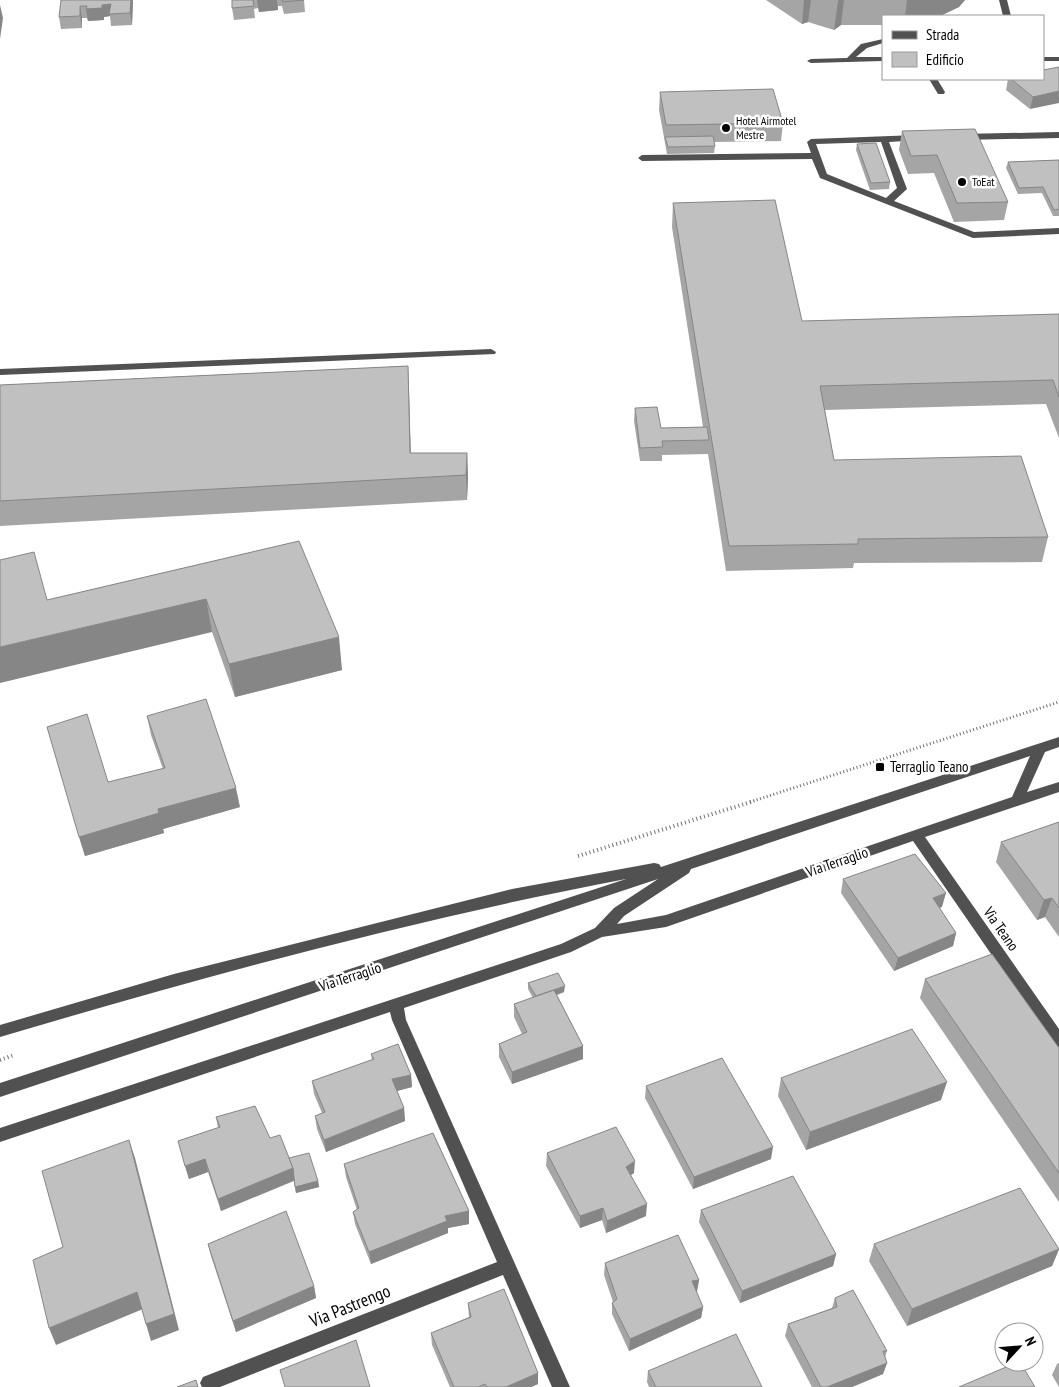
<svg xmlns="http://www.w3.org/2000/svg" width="1059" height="1387" viewBox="0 0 1059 1387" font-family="'PT Sans Narrow',sans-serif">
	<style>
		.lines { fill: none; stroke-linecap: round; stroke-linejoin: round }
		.path-far1 { stroke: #737373; stroke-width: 3; stroke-dasharray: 1 2.5; stroke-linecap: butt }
		.path { stroke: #737373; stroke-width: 4; stroke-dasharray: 1 3; stroke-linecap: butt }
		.minor { fill: #515151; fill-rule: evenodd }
		.wall { fill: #a5a5a5 }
		.shaded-wall { fill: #868686 }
		.building { fill: #c0c0c0; stroke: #868686 }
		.poi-dot { fill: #000; stroke: #fff; stroke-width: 2 }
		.labels { text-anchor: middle; stroke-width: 5; stroke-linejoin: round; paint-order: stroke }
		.far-poi-label { font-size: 12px; fill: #000; stroke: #fff; text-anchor: start }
		.poi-label { font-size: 15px; fill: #000; stroke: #fff; text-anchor: start }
		.street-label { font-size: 15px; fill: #000; stroke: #fff }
		.near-street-label { font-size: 18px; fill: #000; stroke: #fff }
	</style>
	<rect width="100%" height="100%" fill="#fff"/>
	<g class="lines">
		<polyline class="path-far1" points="750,802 1059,702"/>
		<g class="path">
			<polyline points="578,856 754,801"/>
			<polyline points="0,1060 14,1055"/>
		</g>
		<g class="minor">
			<polygon points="999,0 1007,0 1011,16 1003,16"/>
			<polygon points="883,39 883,43 867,48 856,57 883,57 883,61 811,63 807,61 811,59 847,58 861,44"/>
			<rect x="1043" y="57" width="16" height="4"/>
			<polygon points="929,79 937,79 945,92 944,94 938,94"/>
			<polygon points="1059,132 1059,138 962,140 958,137 962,134"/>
			<path d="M917,135L920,136V140L889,142L907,189L894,201L974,232L1059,228V234L973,238L820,178L812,159L642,161L638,158L642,155L811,153L807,142L811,139ZM881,142L897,188L886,198L827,174L816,144Z"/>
			<polygon points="491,349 496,352 495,354 0,375 0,369"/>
			<path d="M1059,737V747L1045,752L1027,792L1059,782V792L925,837L1059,1029V1047L1054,1045L913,841L666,927L602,937L571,952L404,1008L406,1020L570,1387H552L503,1275L220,1387H202L200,1383L203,1377L497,1262L392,1020L390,1012L0,1142V1128L561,944L595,928L614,908L658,879L0,1097V1083L626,879C415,919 206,976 0,1037V1025L174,974L512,889L654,863L659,864L661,867ZM1030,756L1012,797L666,915L617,924L624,916L689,873L691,869Z"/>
		</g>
	</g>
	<g class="wall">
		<polygon points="61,0 133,0 132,25 111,26 110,16 104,17 104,20 88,21 87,18 82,18 82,28 61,29 59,17"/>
		<polygon points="232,0 304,0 305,12 284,14 282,6 278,6 278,10 259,12 258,8 254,9 255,18 234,20 232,8"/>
		<polygon points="766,0 965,0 959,7 940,16 883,16 883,25 841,25 834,30 808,22 802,24"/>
		<polygon points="1008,79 1043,79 1030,109 1006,90"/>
		<polygon points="660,92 783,123 781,141 714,142 715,146 714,153 667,154 659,110"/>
		<polygon points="902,131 1008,202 1004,220 954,222 934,173 908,174 899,150"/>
		<polygon points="857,144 890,182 889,189 870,190 856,150"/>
		<polygon points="1059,160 1059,216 1053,216 1042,193 1018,194 1006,168 1008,162"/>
		<polygon points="673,203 802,321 1059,314 1059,438 1046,404 825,410 834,460 1048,537 1042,562 854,563 853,568 726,571 708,454 662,455 662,461 640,461 634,421 635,408 661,428 703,427 672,227"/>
		<polygon points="408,366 411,453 467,453 468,477 467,500 0,526 0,385"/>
		<polygon points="299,541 342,670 235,697 212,632 47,600"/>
		<polygon points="147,716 240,807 163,829 164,833 85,856 47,727 108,782 163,769 151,735"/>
		<polygon points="1059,822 1059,937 1045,917 1037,920 996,862 1001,842"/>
		<polygon points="843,879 942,907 939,908 956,933 953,946 894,971 841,893"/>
		<polygon points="925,979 1059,1048 1059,1202 920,998"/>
		<polygon points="528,983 564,992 557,995 583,1046 583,1059 512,1084 499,1057 499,1044 522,1034 514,1017 514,1004 533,998 528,989"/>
		<polygon points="371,1054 411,1075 412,1087 397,1091 404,1108 405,1121 326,1152 317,1129 315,1116 322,1113 314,1094 312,1081 372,1060"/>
		<polygon points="781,1078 941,1100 806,1150 778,1096"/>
		<polygon points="646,1086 771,1159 693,1189 645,1098"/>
		<polygon points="216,1117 270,1138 289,1158 318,1181 319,1187 296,1193 294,1181 221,1211 208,1172 189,1179 178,1141 218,1128"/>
		<polygon points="547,1153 634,1173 631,1175 646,1216 606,1233 602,1220 580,1228 546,1166"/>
		<polygon points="344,1164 469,1224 448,1228 448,1233 371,1264 355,1224 353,1212 357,1210 346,1177"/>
		<polygon points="701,1210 836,1254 833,1266 740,1303 699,1222"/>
		<polygon points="208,1244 314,1286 316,1298 236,1332 211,1256"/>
		<polygon points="874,1244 1059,1248 1059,1249 1052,1266 907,1326 869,1261"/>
		<polygon points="605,1263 699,1280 696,1292 703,1307 701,1318 629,1351 612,1314 612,1303 613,1302 604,1275"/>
		<polygon points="835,1298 887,1351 885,1357 887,1363 883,1374 852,1387 812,1387 785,1336 788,1324 832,1308"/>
		<polygon points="468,1303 538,1373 538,1384 531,1387 450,1387 432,1345 431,1333 469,1317"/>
		<polygon points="1059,1363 1059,1387 1052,1375 1057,1364"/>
		<polygon points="648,1371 762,1387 649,1387 647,1382"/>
	</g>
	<g class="shaded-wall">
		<polygon points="131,0 133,0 132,25 130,13"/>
		<polygon points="257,0 277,0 278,10 259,12"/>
		<polygon points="804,0 811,0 808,22 802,24"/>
		<polygon points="839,0 844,0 841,25 834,30 838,1"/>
		<polygon points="907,0 965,0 959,7 940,16 905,16"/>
		<polygon points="111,4 110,16 104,17 104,20 88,21 86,9 102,5"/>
		<polygon points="0,5 3,18 0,39"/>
		<polygon points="80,6 82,18 82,28 80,16"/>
		<polygon points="1059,91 1059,103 1030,109 1033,97"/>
		<polygon points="408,366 409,391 411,478 410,453"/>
		<polygon points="467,453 468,477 467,500 466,475"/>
		<polygon points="206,599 212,632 0,683 0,647"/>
		<polygon points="339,637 342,670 235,697 229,664"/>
		<polygon points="236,788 240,807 163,829 164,833 85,856 79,837 158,809"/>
		<polygon points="946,893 942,907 929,911 933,898"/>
		<polygon points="1052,898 1045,917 1037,920 1044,900"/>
		<polygon points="956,933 953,946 894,971 898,958"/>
		<polygon points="565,986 564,992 536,1002 536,996"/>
		<polygon points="583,1046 583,1059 512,1084 512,1072"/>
		<polygon points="411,1075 412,1087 393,1092 392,1079"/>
		<polygon points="947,1082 941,1100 806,1150 810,1132"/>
		<polygon points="404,1108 405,1121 326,1152 324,1140"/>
		<polygon points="129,1140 135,1158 179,1330 151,1341 146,1324"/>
		<polygon points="773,1147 771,1159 693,1189 694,1177"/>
		<polygon points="205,1159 208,1172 189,1179 185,1166"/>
		<polygon points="635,1161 634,1173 625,1179 626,1167"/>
		<polygon points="293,1168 295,1180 221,1211 218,1199"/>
		<polygon points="318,1181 319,1187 296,1193 295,1187"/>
		<polygon points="647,1204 646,1216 606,1233 607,1221"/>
		<polygon points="603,1208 602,1220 580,1228 580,1216"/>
		<polygon points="469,1211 469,1224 448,1228 448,1233 371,1264 369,1252 445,1216"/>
		<polygon points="1059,1249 1052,1266 907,1326 912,1309"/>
		<polygon points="836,1254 833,1266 740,1303 742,1291"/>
		<polygon points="699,1280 697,1292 690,1293 692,1281"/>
		<polygon points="314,1286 316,1298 236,1332 233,1321"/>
		<polygon points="137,1292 143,1309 56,1345 49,1328"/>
		<polygon points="703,1307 701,1318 629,1351 630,1339"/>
		<polygon points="887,1363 883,1374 852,1387 827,1387"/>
		<polygon points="538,1373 538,1384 531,1387 506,1387"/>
	</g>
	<g class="building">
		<polygon points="61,0 131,0 130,13 109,14 111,4 102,5 102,8 86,9 87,6 80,6 80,16 59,17"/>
		<polygon points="232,0 253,0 254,6 232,8"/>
		<polygon points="282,0 304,0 283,2"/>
		<polygon points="1059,67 1059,91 1033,97 1011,79 1043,79 1043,70"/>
		<polygon points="773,89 783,123 666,125 660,92"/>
		<polygon points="975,129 1008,202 957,203 937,155 911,156 902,131"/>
		<polygon points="713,136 715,146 668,147 665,137"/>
		<polygon points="876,143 890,182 871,183 857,144"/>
		<polygon points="1059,160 1059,209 1054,210 1043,187 1019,188 1008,162"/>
		<polygon points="775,200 802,321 1059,314 1059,397 1053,380 820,386 834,460 1021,456 1048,537 858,539 858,544 729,546 673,203"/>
		<polygon points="408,366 410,453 467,453 466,475 0,501 0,385"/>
		<polygon points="657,407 661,428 707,427 709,440 662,441 663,447 640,448 635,408"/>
		<polygon points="299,541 339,637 229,664 206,599 0,647 0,560 34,552 47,600"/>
		<polygon points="206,699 236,788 158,809 159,813 79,837 47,727 87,714 108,782 165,768 147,716"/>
		<polygon points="1059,822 1059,908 1052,898 1044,900 1001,842"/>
		<polygon points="915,854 946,893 933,898 956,933 898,958 843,879"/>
		<polygon points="992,954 1059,1048 1059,1173 925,979"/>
		<polygon points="558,973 565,986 536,996 528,983"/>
		<polygon points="554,990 583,1046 512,1072 499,1044 527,1032 514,1004"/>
		<polygon points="912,1029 947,1082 810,1132 781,1078"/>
		<polygon points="398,1044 411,1075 392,1079 404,1108 324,1140 315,1116 325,1112 312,1081 374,1059 371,1054"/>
		<polygon points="722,1058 773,1147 694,1177 646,1086"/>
		<polygon points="255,1106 270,1138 280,1135 293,1168 218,1199 205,1159 185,1166 178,1141 220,1127 216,1117"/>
		<polygon points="616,1127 635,1161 626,1167 647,1204 607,1221 603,1208 580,1216 547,1153"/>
		<polygon points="433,1133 469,1211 445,1216 447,1221 369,1252 353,1212 359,1208 344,1164"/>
		<polygon points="129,1140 174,1314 146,1324 137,1292 49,1328 33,1260 63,1247 42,1171"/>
		<polygon points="309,1153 318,1181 295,1187 293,1168 289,1158"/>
		<polygon points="793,1176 836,1254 742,1291 701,1210"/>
		<polygon points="1020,1188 1059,1249 912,1309 874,1244"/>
		<polygon points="286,1211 314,1286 233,1321 208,1244"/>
		<polygon points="678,1235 699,1280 692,1281 703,1307 630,1339 612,1303 617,1299 605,1263"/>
		<polygon points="504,1289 538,1373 506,1387 487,1387 485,1384 478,1387 454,1387 431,1333 471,1317 468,1303"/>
		<polygon points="853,1290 887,1351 883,1351 887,1363 827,1387 821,1387 788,1324 837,1307 835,1298"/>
		<polygon points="736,1334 762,1387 656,1387 648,1371"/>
		<polygon points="356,1340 370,1387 285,1387 280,1370"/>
		<polygon points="1018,1362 1020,1362 1035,1387 959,1387"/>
		<polygon points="196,1380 198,1387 177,1387"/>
	</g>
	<g class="poi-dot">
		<circle cx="726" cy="128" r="5"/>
		<circle cx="962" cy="182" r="5"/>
		<rect x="875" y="762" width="10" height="10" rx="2.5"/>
	</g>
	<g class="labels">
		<g class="far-poi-label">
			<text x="736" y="125">Hotel Airmotel<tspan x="736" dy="14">Mestre</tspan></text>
			<text x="972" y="186">ToEat</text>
		</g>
		<g class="poi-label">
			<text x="890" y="772">Terraglio Teano</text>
		</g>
		<g class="street-label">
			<text transform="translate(837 862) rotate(-19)" y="5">Via Terraglio</text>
			<text transform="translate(1001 929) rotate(55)" y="5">Via Teano</text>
			<text transform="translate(350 977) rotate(-18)" y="5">Via Terraglio</text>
		</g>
		<g class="near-street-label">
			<text transform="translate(350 1306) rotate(-22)" y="6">Via Pastrengo</text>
		</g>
	</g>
	<rect x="882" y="15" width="162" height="65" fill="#ffffff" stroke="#999999"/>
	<rect x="892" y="31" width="25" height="8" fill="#515151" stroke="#999999"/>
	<text x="926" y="40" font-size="15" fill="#000000">Strada</text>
	<rect x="892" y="52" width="25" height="15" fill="#c0c0c0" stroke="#999999"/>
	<text x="926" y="65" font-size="15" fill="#000000">Edificio</text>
	<g transform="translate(1019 1347) rotate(64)"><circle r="24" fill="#ffffff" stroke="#999999"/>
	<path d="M0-4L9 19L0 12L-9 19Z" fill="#000000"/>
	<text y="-8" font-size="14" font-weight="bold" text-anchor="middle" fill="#000000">N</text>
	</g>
</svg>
